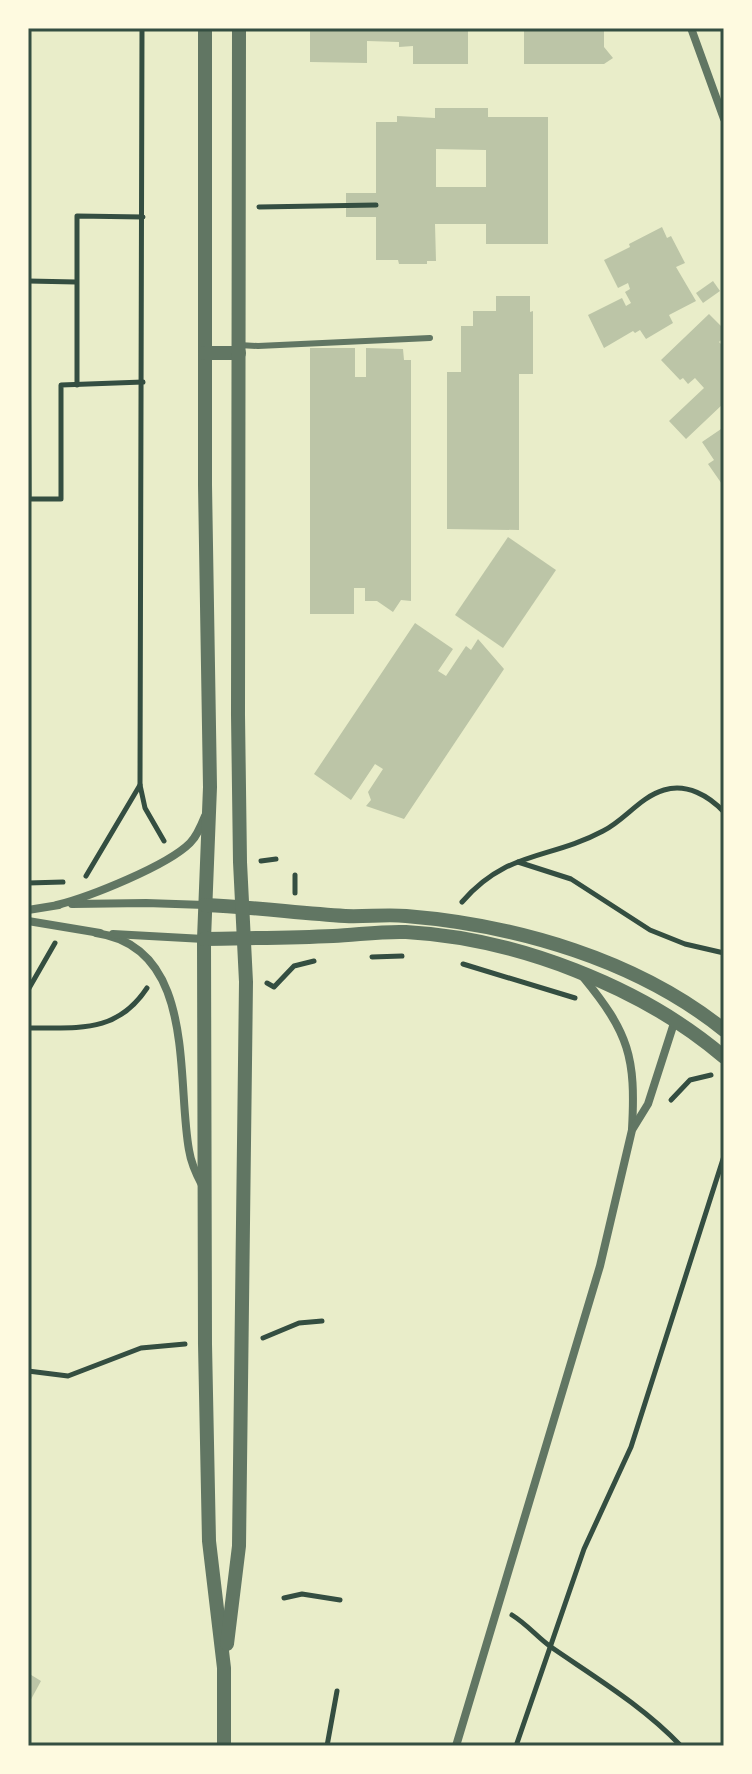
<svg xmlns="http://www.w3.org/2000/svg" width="752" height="1774" viewBox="0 0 752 1774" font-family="'Golos Text',sans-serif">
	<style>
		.building { fill: #bcc5a7; fill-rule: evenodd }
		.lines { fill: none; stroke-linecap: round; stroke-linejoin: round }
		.path { stroke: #344e41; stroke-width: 5 }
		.service { stroke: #617663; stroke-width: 6 }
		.minor { stroke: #617663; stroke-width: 8 }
		.tertiary { stroke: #617663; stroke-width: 14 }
		.neatline { fill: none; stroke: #344e41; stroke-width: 3 }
	</style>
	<rect width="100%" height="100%" fill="#e9edc9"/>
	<g class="building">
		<polygon points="310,28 468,28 468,64 413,64 413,46 399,47 399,42 367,41 367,63 310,62"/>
		<polygon points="524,28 604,28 604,47 613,58 604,64 524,64"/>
		<path d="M435,108H488V117H548V244H486V224H435L436,261H427V264H399L398,260H376V217H346V193H376V122H397V116L435,118ZM436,149L486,150V187H436Z"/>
		<polygon points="662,227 667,238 671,236 685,263 676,267 696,301 669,315 673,323 646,339 640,330 635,333 633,331 604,348 588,315 622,298 626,306 631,303 625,292 630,289 628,283 618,288 604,260 630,247 629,244"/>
		<polygon points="713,281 720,291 703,303 696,293"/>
		<polygon points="496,296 530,296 530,312 533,311 533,374 519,374 519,530 447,529 447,372 461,372 461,326 473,326 473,311 496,311"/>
		<polygon points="709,314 724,329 724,337 719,342 724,347 724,403 686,439 669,421 704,388 695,378 688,384 683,378 680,380 661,360"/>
		<polygon points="310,348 355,348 355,377 366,377 366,348 403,349 404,360 411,360 411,601 401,600 393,612 377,601 365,601 365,588 354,588 354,614 310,614"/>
		<polygon points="724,427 724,487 708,464 714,460 702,442"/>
		<polygon points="508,537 556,570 503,648 455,615"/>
		<polygon points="415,623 453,649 438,671 446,676 466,646 471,650 478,639 504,669 404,819 366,806 371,800 368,792 383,769 375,764 351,800 314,774"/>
		<polygon points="28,1673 41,1681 28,1705"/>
	</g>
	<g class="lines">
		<g class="path">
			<polyline points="142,28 140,785 145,808 164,841"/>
			<polyline points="259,207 376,205"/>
			<polyline points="28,281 76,282"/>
			<polyline points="28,287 29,499 61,499 61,385 143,382"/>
			<polyline points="77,385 77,216 143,217"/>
			<polyline points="261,861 276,859"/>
			<polyline points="518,862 571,879 650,930 685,944 724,953"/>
			<polyline points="86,876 140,785"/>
			<polyline points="28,883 63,882"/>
			<polyline points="295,893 295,875"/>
			<path d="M462,902C507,850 549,860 603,831C625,820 640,797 664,790C687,783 709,796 724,812"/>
			<polyline points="372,957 402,956"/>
			<polyline points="463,964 575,998"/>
			<polyline points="267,983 274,987 294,966 314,961"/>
			<polyline points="28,990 55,943"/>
			<path d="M28,1028C76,1027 116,1035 147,988"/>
			<polyline points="671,1100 690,1080 711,1075"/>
			<polyline points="263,1338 299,1323 322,1321"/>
			<polyline points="28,1371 68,1376 141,1348 185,1344"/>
			<polyline points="284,1598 302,1594 340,1600"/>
			<path d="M512,1615C528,1625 537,1637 551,1647C596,1678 643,1706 681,1746"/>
			<polyline points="327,1746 337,1691"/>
			<polyline points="516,1746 584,1549 631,1447 724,1156"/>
		</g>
		<polyline class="service" points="239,345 258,346 430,338"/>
		<g class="minor">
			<polyline points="691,28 724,119"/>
			<polyline points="72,904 146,903 205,905"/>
			<path d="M57,905C89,897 167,866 190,843C197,836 201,826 205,816"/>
			<polyline points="28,910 59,905"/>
			<polyline points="28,921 100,933"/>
			<path d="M96,933C197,947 176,1079 189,1150C191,1163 196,1174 202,1185"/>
			<polyline points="113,934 204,939"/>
			<path d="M583,977C629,1033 636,1057 632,1129"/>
			<polyline points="456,1746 600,1266 632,1130 648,1104 675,1020"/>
		</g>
		<g class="tertiary">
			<polyline points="205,28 205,485 210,787 204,939 205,1344 209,1541 224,1668 224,1746"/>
			<polyline points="205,353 239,353"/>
			<path d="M205,905C252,907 298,913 345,916C366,917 386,914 406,916C517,925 637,960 724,1030"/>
			<path d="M204,939C247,938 290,938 333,936C357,935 381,931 406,932C515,938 641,986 724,1057"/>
			<polyline points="227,1644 239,1546 246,982 240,862 238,715 239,28"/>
		</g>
	</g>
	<rect width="752" height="1774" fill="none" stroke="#fefae0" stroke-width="60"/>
	<rect x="30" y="30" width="692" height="1714" class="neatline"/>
</svg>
